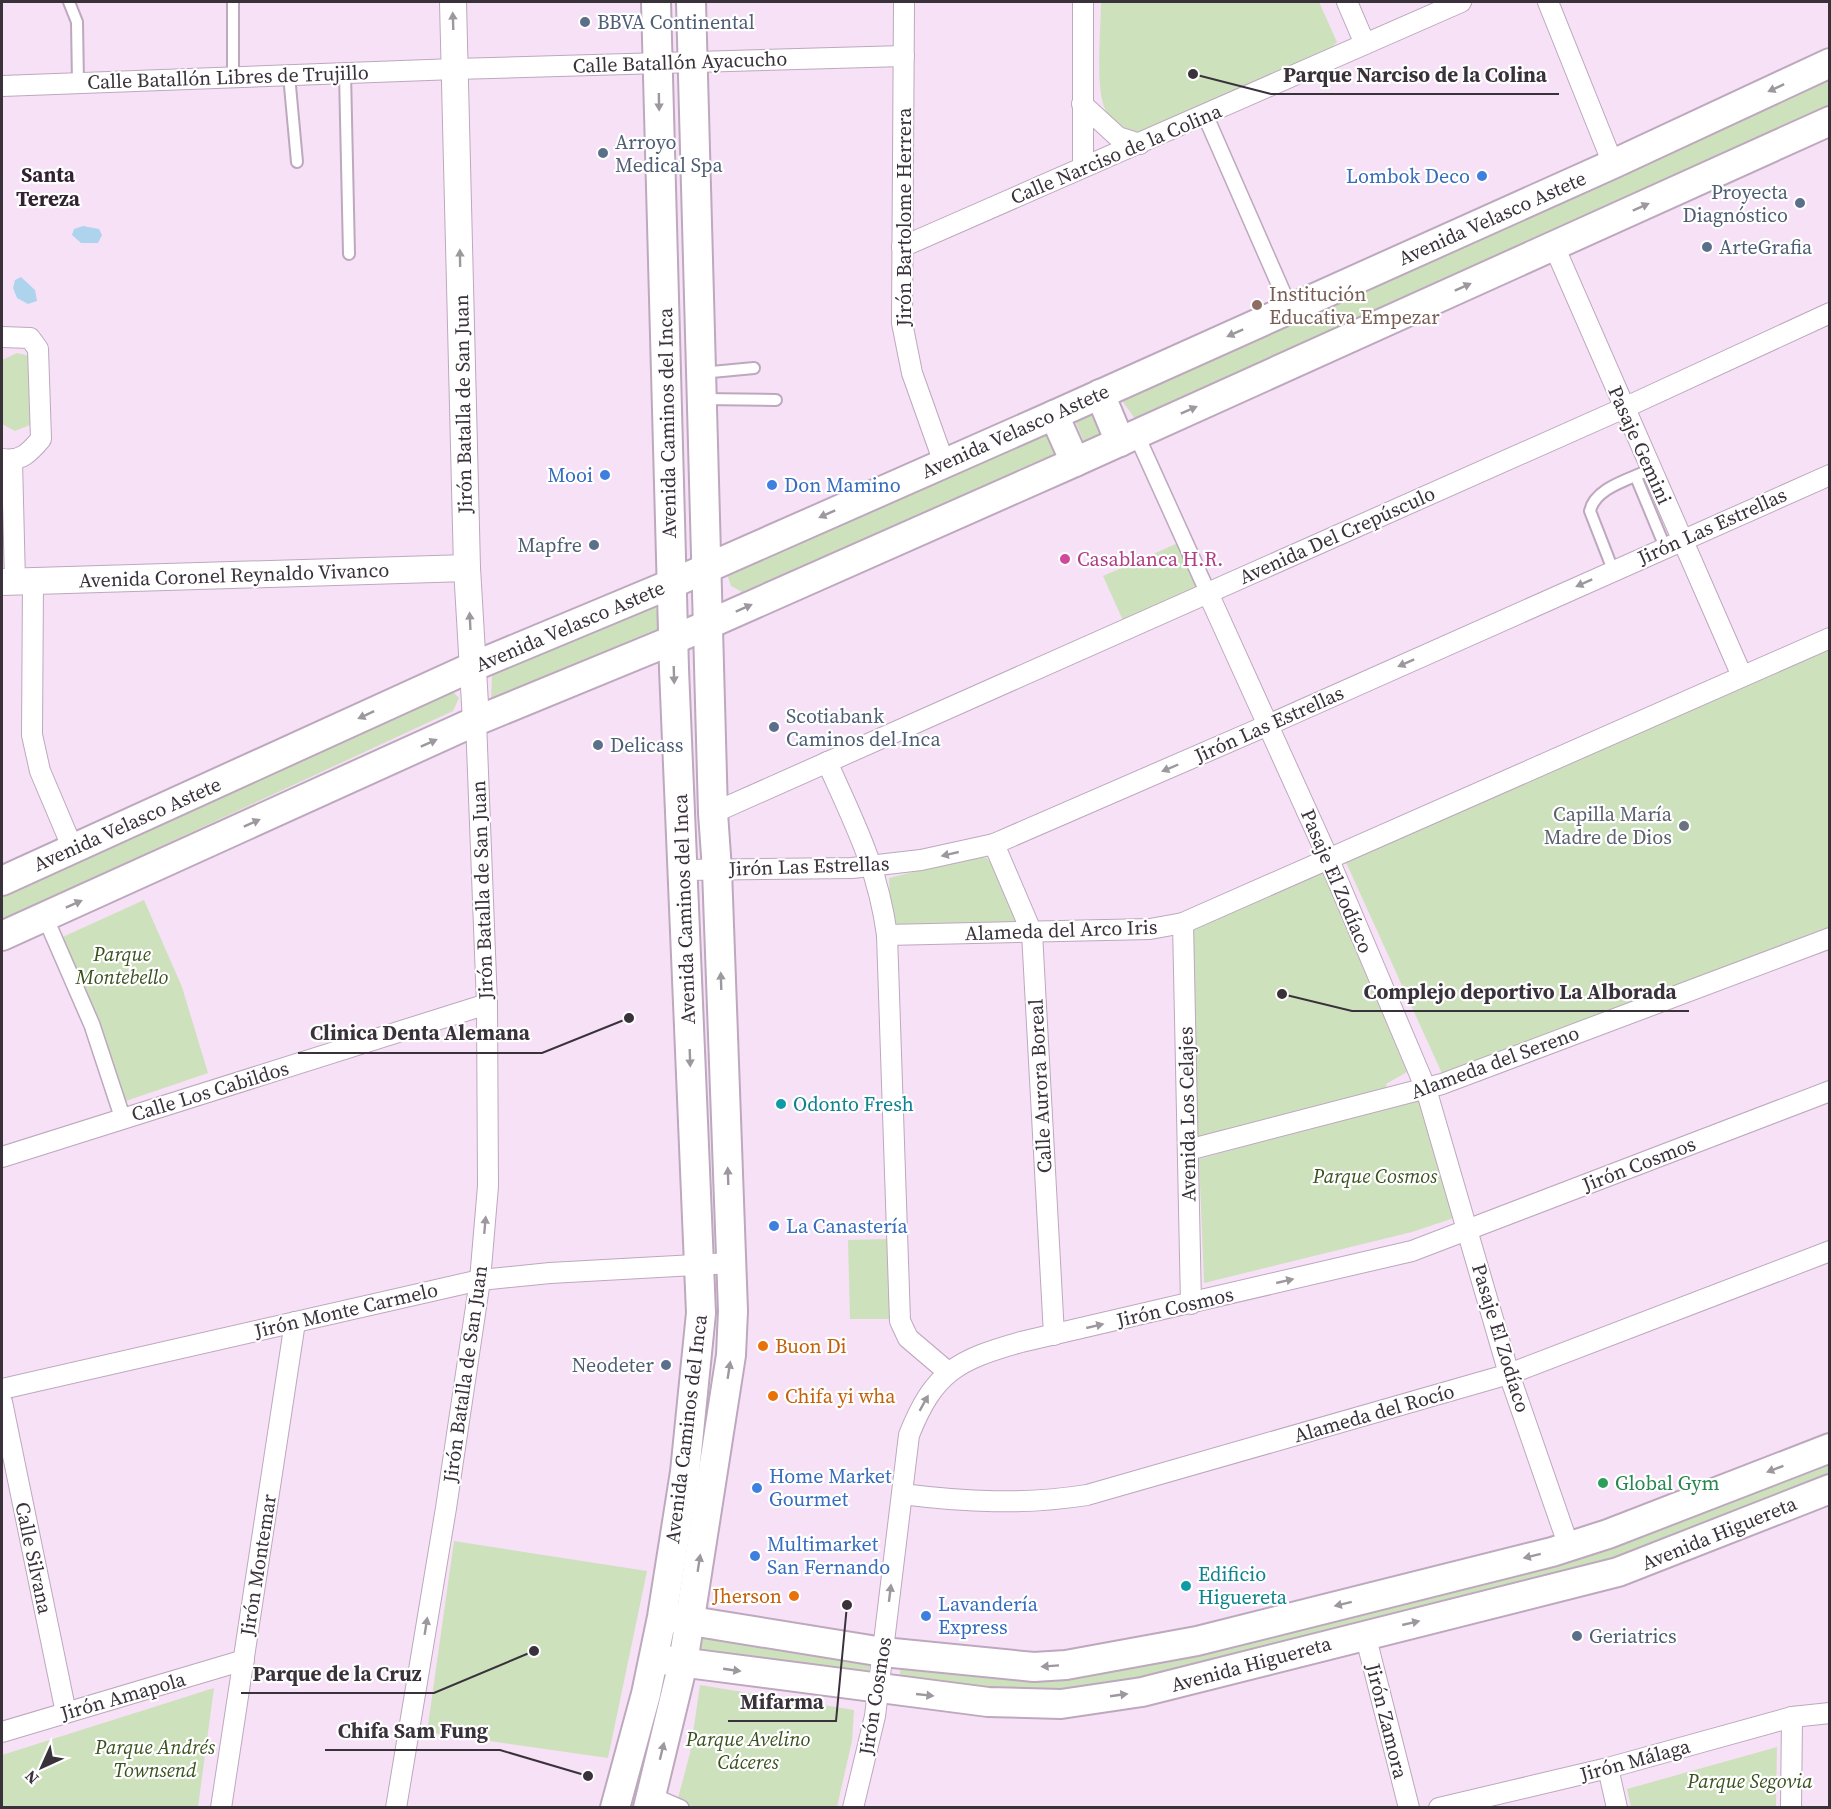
<svg xmlns="http://www.w3.org/2000/svg" width="1831" height="1809" viewBox="0 0 1831 1809" font-family="'Source Serif 4',serif">
	<style>
		.green { fill: #cee1bd }
		.water { fill: #add3ed }
		.lines { fill: none; stroke-linecap: round; stroke-linejoin: round }
		.service-casing { stroke: #bda8be; stroke-width: 14 }
		.pedestrian-casing { stroke: #bda8be; stroke-width: 18 }
		.minor-casing { stroke: #bda8be; stroke-width: 22 }
		.tertiary-casing { stroke: #bda8be; stroke-width: 28 }
		.secondary-casing { stroke: #bda8be; stroke-width: 32 }
		.service { stroke: #fff; stroke-width: 10 }
		.pedestrian { stroke: #fff; stroke-width: 15 }
		.minor { stroke: #fff; stroke-width: 20 }
		.tertiary { stroke: #fff; stroke-width: 26 }
		.secondary { stroke: #fff; stroke-width: 28 }
		.oneway { fill: #9c989d }
		.service-dot { fill: #5c6f8a; stroke: #fff; stroke-width: 2 }
		.shop-dot { fill: #3f7fe0; stroke: #fff; stroke-width: 2 }
		.education-dot { fill: #8d6e63; stroke: #fff; stroke-width: 2 }
		.hotel-dot { fill: #d1479c; stroke: #fff; stroke-width: 2 }
		.worship-dot { fill: #6b7280; stroke: #fff; stroke-width: 2 }
		.culture-dot { fill: #0f9aa8; stroke: #fff; stroke-width: 2 }
		.food-dot { fill: #e8710a; stroke: #fff; stroke-width: 2 }
		.leisure-dot { fill: #2e9e5b; stroke: #fff; stroke-width: 2 }
		.labels { text-anchor: middle; stroke-width: 4.5; stroke-linejoin: round; paint-order: stroke }
		.service-label { font-size: 20px; fill: #4e5e75; stroke: #fff; text-anchor: start }
		.street-label { font-size: 20px; fill: #3a323b; stroke: #fff }
		.shop-label { font-size: 20px; fill: #366cbe; stroke: #fff; text-anchor: start }
		.education-label { font-size: 20px; fill: #785e54; stroke: #fff; text-anchor: start }
		.hotel-label { font-size: 20px; fill: #b23c85; stroke: #fff; text-anchor: start }
		.worship-label { font-size: 20px; fill: #5b616d; stroke: #fff; text-anchor: end }
		.park-label { font-size: 20px; font-style: italic; fill: #39511d; stroke: #fff }
		.culture-label { font-size: 20px; fill: #0d838f; stroke: #fff; text-anchor: start }
		.food-label { font-size: 20px; fill: #c56008; stroke: #fff; text-anchor: start }
		.leisure-label { font-size: 20px; fill: #27864d; stroke: #fff; text-anchor: start }
		.neighbourhood-label { font-size: 21px; font-weight: bold; fill: #323; stroke: #fff }
		.leader { fill: none; stroke: #3a323b; stroke-width: 2 }
		.callout-dot { fill: #3a323b; stroke: #fff; stroke-width: 2 }
		.callout-label { font-size: 21px; text-anchor: middle; font-weight: bold; fill: #3a323b; stroke: #fff; stroke-width: 4.5; stroke-linejoin: round; paint-order: stroke }
	</style>
	<rect width="100%" height="100%" fill="#f7e1f7"/>
	<g class="green">
		<path d="M1101,2H1319L1337,42L1323,57L1148,133C1132,132 1112,125 1105,109C1095,88 1101,27 1101,2Z"/>
		<polygon points="1829,75 1829,107 1135,419 1123,402 1124,395"/>
		<polygon points="17,353 30,356 34,420 30,425 15,431 2,424 2,360"/>
		<polygon points="1088,405 1110,432 1089,444 1084,442 1073,416"/>
		<polygon points="1048,425 1060,452 742,592 731,586 726,571"/>
		<polygon points="1178,543 1200,592 1125,625 1103,576"/>
		<polygon points="656,602 658,630 491,701 492,671"/>
		<polygon points="1829,645 1829,928 1445,1080 1344,858"/>
		<polygon points="449,688 459,698 453,711 2,920 2,890"/>
		<polygon points="977,856 987,858 992,864 1025,928 891,930 889,878"/>
		<polygon points="1323,872 1407,1072 1386,1084 1388,1094 1196,1142 1192,926"/>
		<polygon points="144,900 182,987 208,1073 120,1103 56,940"/>
		<polygon points="1419,1099 1457,1217 1412,1232 1204,1283 1199,1159"/>
		<polygon points="889,1239 891,1319 850,1319 848,1240"/>
		<polygon points="1829,1459 1829,1479 1666,1546 1065,1698 900,1679 900,1665 1092,1668"/>
		<polygon points="454,1541 647,1571 608,1758 427,1732"/>
		<polygon points="703,1635 866,1658 870,1665 868,1673 700,1651"/>
		<polygon points="700,1685 854,1710 852,1741 837,1807 689,1808 677,1802 690,1753"/>
		<polygon points="214,1688 198,1807 2,1807 2,1755"/>
		<polygon points="1777,1747 1776,1807 1631,1807 1627,1789"/>
	</g>
	<g class="water">
		<polygon points="83,226 99,229 102,235 98,243 81,243 72,235 74,229"/>
		<polygon points="21,277 35,290 37,301 28,304 17,298 13,288 15,280"/>
	</g>
	<g class="lines">
		<defs>
			<g id="service">
				<polyline points="69,2 77,22 78,83"/>
				<polyline points="345,73 349,254"/>
				<polyline points="289,75 297,162"/>
				<polyline points="233,77 233,2"/>
				<polyline points="701,373 754,368"/>
				<polyline points="701,399 776,400"/>
				<polyline points="1636,477 1665,547"/>
				<path d="M1613,570L1590,511C1595,487 1632,479 1651,469"/>
			</g>
			<g id="pedestrian">
				<polyline points="1205,115 1290,309"/>
				<polyline points="1136,434 1208,593"/>
				<polyline points="45,917 92,1025 123,1119"/>
				<polyline points="651,1795 681,1808"/>
			</g>
			<g id="minor">
				<polyline points="904,2 902,323 912,373 944,463"/>
				<polyline points="1347,2 1365,44"/>
				<polyline points="1548,2 1613,164"/>
				<polyline points="2,86 455,69 904,56"/>
				<polyline points="1082,104 1118,137 1140,144"/>
				<polyline points="1083,167 1083,2"/>
				<polyline points="1554,246 1742,676"/>
				<polyline points="902,247 1461,2"/>
				<path d="M2,337L30,338L38,349L41,439C29,453 21,462 2,459"/>
				<polyline points="12,461 15,582"/>
				<polyline points="33,581 32,735 40,771 73,849"/>
				<polyline points="1208,593 1329,860 1426,1089 1509,1374 1569,1547"/>
				<path d="M827,762C854,822 878,868 887,935L900,1321L908,1338L948,1372"/>
				<polyline points="713,813 1624,408 1830,313"/>
				<polyline points="994,844 1032,933 1054,1335"/>
				<polyline points="682,870 852,868 921,860 994,844 1268,725 1830,475"/>
				<polyline points="1183,923 1191,1304"/>
				<polyline points="887,935 1150,929 1183,923 1830,638"/>
				<polyline points="1188,1150 1442,1084 1830,938"/>
				<polyline points="2,1157 487,1004"/>
				<polyline points="2,1389 480,1280 550,1273 731,1263"/>
				<polyline points="2,1402 66,1713"/>
				<path d="M902,1494C965,1502 1024,1505 1087,1495L1509,1374L1830,1251"/>
				<polyline points="1365,1634 1409,1808"/>
				<polyline points="2,1732 244,1660"/>
				<polyline points="1608,1768 1617,1808"/>
				<polyline points="221,1808 295,1322"/>
				<polyline points="396,1808 446,1508 480,1280 488,1186 487,1004 476,721"/>
				<path d="M853,1808L875,1716L909,1435C934,1372 957,1360 1021,1342L1412,1251L1830,1091"/>
				<polyline points="1439,1808 1608,1768 1792,1717 1830,1713"/>
				<polyline points="1791,1808 1792,1717"/>
			</g>
			<g id="tertiary">
				<polyline points="453,2 467,568 476,721"/>
				<polyline points="2,582 467,568"/>
			</g>
			<g id="secondary">
				<polyline points="1100,394 1120,442"/>
				<polyline points="1054,415 1075,462"/>
				<polyline points="2,881 472,667 671,584 1054,415 1613,164 1830,63"/>
				<polyline points="2,936 476,721 673,640 1075,462 1830,121"/>
				<polyline points="673,1618 883,1652 1034,1667 1066,1665 1197,1641 1552,1552 1608,1534 1830,1448"/>
				<polyline points="664,1660 988,1702 1061,1704 1142,1692 1618,1572 1830,1489"/>
				<polyline points="615,1808 646,1694 662,1617 685,1472 701,1313 674,669 656,2"/>
				<polyline points="648,1808 683,1663 731,1355 733,1311 717,870 713,813 691,2"/>
			</g>
		</defs>
		<use href="#service" class="service-casing"/>
		<use href="#pedestrian" class="pedestrian-casing"/>
		<use href="#minor" class="minor-casing"/>
		<use href="#tertiary" class="tertiary-casing"/>
		<use href="#secondary" class="secondary-casing"/>
		<use href="#service" class="service"/>
		<use href="#pedestrian" class="pedestrian"/>
		<use href="#minor" class="minor"/>
		<use href="#tertiary" class="tertiary"/>
		<use href="#secondary" class="secondary"/>
	</g>
	<defs><path id="oneway-solid" d="M-6-.8H1V-3.2L6.5 0L1 3.2V.8H-6Z" transform="scale(1.5)"/></defs>
	<g class="oneway">
		<use href="#oneway-solid" transform="translate(453 21) rotate(-92)"/>
		<use href="#oneway-solid" transform="translate(1776 88) rotate(155)"/>
		<use href="#oneway-solid" transform="translate(659 102) rotate(89)"/>
		<use href="#oneway-solid" transform="translate(1641 207) rotate(-24)"/>
		<use href="#oneway-solid" transform="translate(460 258) rotate(-91)"/>
		<use href="#oneway-solid" transform="translate(1463 287) rotate(-24)"/>
		<use href="#oneway-solid" transform="translate(1235 333) rotate(156)"/>
		<use href="#oneway-solid" transform="translate(1189 410) rotate(-24)"/>
		<use href="#oneway-solid" transform="translate(827 514) rotate(156)"/>
		<use href="#oneway-solid" transform="translate(1584 583) rotate(156)"/>
		<use href="#oneway-solid" transform="translate(744 608) rotate(-24)"/>
		<use href="#oneway-solid" transform="translate(470 621) rotate(-93)"/>
		<use href="#oneway-solid" transform="translate(1406 663) rotate(156)"/>
		<use href="#oneway-solid" transform="translate(674 675) rotate(88)"/>
		<use href="#oneway-solid" transform="translate(366 715) rotate(155)"/>
		<use href="#oneway-solid" transform="translate(429 743) rotate(-24)"/>
		<use href="#oneway-solid" transform="translate(1170 768) rotate(157)"/>
		<use href="#oneway-solid" transform="translate(252 823) rotate(-24)"/>
		<use href="#oneway-solid" transform="translate(950 854) rotate(167)"/>
		<use href="#oneway-solid" transform="translate(74 904) rotate(-24)"/>
		<use href="#oneway-solid" transform="translate(721 981) rotate(-92)"/>
		<use href="#oneway-solid" transform="translate(690 1058) rotate(88)"/>
		<use href="#oneway-solid" transform="translate(728 1176) rotate(-92)"/>
		<use href="#oneway-solid" transform="translate(485 1225) rotate(-85)"/>
		<use href="#oneway-solid" transform="translate(1285 1281) rotate(-13)"/>
		<use href="#oneway-solid" transform="translate(1095 1326) rotate(-13)"/>
		<use href="#oneway-solid" transform="translate(729 1370) rotate(-81)"/>
		<use href="#oneway-solid" transform="translate(924 1403) rotate(-61)"/>
		<use href="#oneway-solid" transform="translate(1775 1469) rotate(159)"/>
		<use href="#oneway-solid" transform="translate(1532 1556) rotate(166)"/>
		<use href="#oneway-solid" transform="translate(699 1563) rotate(-81)"/>
		<use href="#oneway-solid" transform="translate(890 1593) rotate(-83)"/>
		<use href="#oneway-solid" transform="translate(1343 1604) rotate(166)"/>
		<use href="#oneway-solid" transform="translate(1411 1623) rotate(-13)"/>
		<use href="#oneway-solid" transform="translate(426 1626) rotate(-81)"/>
		<use href="#oneway-solid" transform="translate(1050 1666) rotate(176)"/>
		<use href="#oneway-solid" transform="translate(732 1670) rotate(8)"/>
		<use href="#oneway-solid" transform="translate(925 1695) rotate(6)"/>
		<use href="#oneway-solid" transform="translate(1119 1695) rotate(-8)"/>
		<use href="#oneway-solid" transform="translate(662 1751) rotate(-76)"/>
	</g>
	<g class="service-dot">
		<circle cx="585" cy="22" r="6"/>
		<circle cx="603" cy="153" r="6"/>
		<circle cx="1800" cy="203" r="6"/>
		<circle cx="1707" cy="247" r="6"/>
		<circle cx="594" cy="545" r="6"/>
		<circle cx="774" cy="727" r="6"/>
		<circle cx="598" cy="745" r="6"/>
		<circle cx="666" cy="1365" r="6"/>
		<circle cx="1577" cy="1636" r="6"/>
	</g>
	<g class="shop-dot">
		<circle cx="1482" cy="176" r="6"/>
		<circle cx="605" cy="475" r="6"/>
		<circle cx="772" cy="485" r="6"/>
		<circle cx="774" cy="1226" r="6"/>
		<circle cx="757" cy="1488" r="6"/>
		<circle cx="755" cy="1556" r="6"/>
		<circle cx="926" cy="1616" r="6"/>
	</g>
	<circle class="education-dot" cx="1257" cy="305" r="6"/>
	<circle class="hotel-dot" cx="1065" cy="559" r="6"/>
	<circle class="worship-dot" cx="1684" cy="826" r="6"/>
	<g class="culture-dot">
		<circle cx="781" cy="1104" r="6"/>
		<circle cx="1186" cy="1586" r="6"/>
	</g>
	<g class="food-dot">
		<circle cx="763" cy="1346" r="6"/>
		<circle cx="773" cy="1396" r="6"/>
		<circle cx="794" cy="1596" r="6"/>
	</g>
	<circle class="leisure-dot" cx="1603" cy="1483" r="6"/>
	<g class="labels">
		<g class="service-label">
			<text x="597" y="29">BBVA Continental</text>
			<text x="615" y="149">Arroyo<tspan x="615" dy="23">Medical Spa</tspan></text>
			<text x="1788" y="199" text-anchor="end">Proyecta<tspan x="1788" dy="23">Diagnóstico</tspan></text>
			<text x="1719" y="254">ArteGrafia</text>
			<text x="582" y="552" text-anchor="end">Mapfre</text>
			<text x="786" y="723">Scotiabank<tspan x="786" dy="23">Caminos del Inca</tspan></text>
			<text x="610" y="752">Delicass</text>
			<text x="654" y="1372" text-anchor="end">Neodeter</text>
			<text x="1589" y="1643">Geriatrics</text>
		</g>
		<g class="street-label">
			<text transform="translate(680 62) rotate(-2)" y="7">Calle Batallón Ayacucho</text>
			<text transform="translate(228 77) rotate(-2)" y="7">Calle Batallón Libres de Trujillo</text>
			<text transform="translate(1116 154) rotate(-23)" y="7">Calle Narciso de la Colina</text>
			<text transform="translate(904 217) rotate(-90)" y="7">Jirón Bartolome Herrera</text>
			<text transform="translate(1492 218) rotate(-24)" y="7">Avenida Velasco Astete</text>
			<text transform="translate(463 404) rotate(-91)" y="7">Jirón Batalla de San Juan</text>
			<text transform="translate(667 423) rotate(-91)" y="7">Avenida Caminos del Inca</text>
			<text transform="translate(1015 431) rotate(-24)" y="7">Avenida Velasco Astete</text>
			<text transform="translate(1640 445) rotate(66)" y="7">Pasaje Gemini</text>
			<text transform="translate(1712 526) rotate(-24)" y="7">Jirón Las Estrellas</text>
			<text transform="translate(1337 535) rotate(-24)" y="7">Avenida Del Crepúsculo</text>
			<text transform="translate(234 575) rotate(-2)" y="7">Avenida Coronel Reynaldo Vivanco</text>
			<text transform="translate(570 626) rotate(-23)" y="7">Avenida Velasco Astete</text>
			<text transform="translate(1269 724) rotate(-24)" y="7">Jirón Las Estrellas</text>
			<text transform="translate(127 824) rotate(-24)" y="7">Avenida Velasco Astete</text>
			<text transform="translate(809 866) rotate(-2)" y="7">Jirón Las Estrellas</text>
			<text transform="translate(1337 881) rotate(67)" y="7">Pasaje El Zodíaco</text>
			<text transform="translate(482 890) rotate(-92)" y="7">Jirón Batalla de San Juan</text>
			<text transform="translate(684 909) rotate(-92)" y="7">Avenida Caminos del Inca</text>
			<text transform="translate(1061 930) rotate(-2)" y="7">Alameda del Arco Iris</text>
			<text transform="translate(1495 1062) rotate(-20)" y="7">Alameda del Sereno</text>
			<text transform="translate(1040 1086) rotate(-93)" y="7">Calle Aurora Boreal</text>
			<text transform="translate(210 1091) rotate(-17)" y="7">Calle Los Cabildos</text>
			<text transform="translate(1187 1114) rotate(-91)" y="7">Avenida Los Celajes</text>
			<text transform="translate(1639 1164) rotate(-21)" y="7">Jirón Cosmos</text>
			<text transform="translate(1175 1307) rotate(-13)" y="7">Jirón Cosmos</text>
			<text transform="translate(346 1310) rotate(-13)" y="7">Jirón Monte Carmelo</text>
			<text transform="translate(1501 1338) rotate(73)" y="7">Pasaje El Zodíaco</text>
			<text transform="translate(465 1374) rotate(-82)" y="7">Jirón Batalla de San Juan</text>
			<text transform="translate(1374 1413) rotate(-16)" y="7">Alameda del Rocío</text>
			<text transform="translate(686 1429) rotate(-83)" y="7">Avenida Caminos del Inca</text>
			<text transform="translate(1719 1533) rotate(-22)" y="7">Avenida Higuereta</text>
			<text transform="translate(34 1558) rotate(78)" y="7">Calle Silvana</text>
			<text transform="translate(258 1565) rotate(-81)" y="7">Jirón Montemar</text>
			<text transform="translate(1251 1664) rotate(-15)" y="7">Avenida Higuereta</text>
			<text transform="translate(123 1696) rotate(-16)" y="7">Jirón Amapola</text>
			<text transform="translate(875 1696) rotate(-81)" y="7">Jirón Cosmos</text>
			<text transform="translate(1387 1721) rotate(76)" y="7">Jirón Zamora</text>
			<text transform="translate(1635 1760) rotate(-15)" y="7">Jirón Málaga</text>
		</g>
		<g class="shop-label">
			<text x="1470" y="183" text-anchor="end">Lombok Deco</text>
			<text x="593" y="482" text-anchor="end">Mooi</text>
			<text x="784" y="492">Don Mamino</text>
			<text x="786" y="1233">La Canastería</text>
			<text x="769" y="1483">Home Market<tspan x="769" dy="23">Gourmet</tspan></text>
			<text x="767" y="1551">Multimarket<tspan x="767" dy="23">San Fernando</tspan></text>
			<text x="938" y="1611">Lavandería<tspan x="938" dy="23">Express</tspan></text>
		</g>
		<g class="education-label">
			<text x="1269" y="301">Institución<tspan x="1269" dy="23">Educativa Empezar</tspan></text>
		</g>
		<g class="hotel-label">
			<text x="1077" y="566">Casablanca H.R.</text>
		</g>
		<g class="worship-label">
			<text x="1672" y="821">Capilla María<tspan x="1672" dy="23">Madre de Dios</tspan></text>
		</g>
		<g class="park-label">
			<text x="122" y="961">Parque<tspan x="122" dy="23">Montebello</tspan></text>
			<text x="1375" y="1183">Parque Cosmos</text>
			<text x="748" y="1746">Parque Avelino<tspan x="748" dy="23">Cáceres</tspan></text>
			<text x="155" y="1754">Parque Andrés<tspan x="155" dy="23">Townsend</tspan></text>
			<text x="1750" y="1788">Parque Segovia</text>
		</g>
		<g class="culture-label">
			<text x="793" y="1111">Odonto Fresh</text>
			<text x="1198" y="1581">Edificio<tspan x="1198" dy="23">Higuereta</tspan></text>
		</g>
		<g class="food-label">
			<text x="775" y="1353">Buon Di</text>
			<text x="785" y="1403">Chifa yi wha</text>
			<text x="782" y="1603" text-anchor="end">Jherson</text>
		</g>
		<g class="leisure-label">
			<text x="1615" y="1490">Global Gym</text>
		</g>
		<g class="neighbourhood-label">
			<text x="48" y="182">Santa<tspan x="48" dy="24">Tereza</tspan></text>
		</g>
	</g>
	<path class="leader" d="M1193 74L1271 94H1559M1282 994L1352 1011H1689M629 1018L542 1053H298M534 1651L434 1693H241M847 1605L836 1721H728M588 1776L500 1750H325"/>
	<g class="callout-dot">
		<circle cx="1193" cy="74" r="6"/>
		<circle cx="1282" cy="994" r="6"/>
		<circle cx="629" cy="1018" r="6"/>
		<circle cx="534" cy="1651" r="6"/>
		<circle cx="847" cy="1605" r="6"/>
		<circle cx="588" cy="1776" r="6"/>
	</g>
	<g class="callout-label">
		<text x="1415" y="82">Parque Narciso de la Colina</text>
		<text x="1520" y="999">Complejo deportivo La Alborada</text>
		<text x="420" y="1040">Clinica Denta Alemana</text>
		<text x="337" y="1681">Parque de la Cruz</text>
		<text x="782" y="1709">Mifarma</text>
		<text x="413" y="1738">Chifa Sam Fung</text>
	</g>
	<rect width="1831" height="1809" fill="none" stroke="#3a323b" stroke-width="6"/>
	<g transform="translate(42 1767) rotate(225)" stroke="#ffffff" stroke-width="4.5" paint-order="stroke">
	<path d="M0-4.5L10 22L0 15L-10 22Z" fill="#3a323b"/>
	<text y="-9" font-size="16" font-weight="bold" text-anchor="middle" fill="#3a323b">N</text>
	</g>
</svg>
